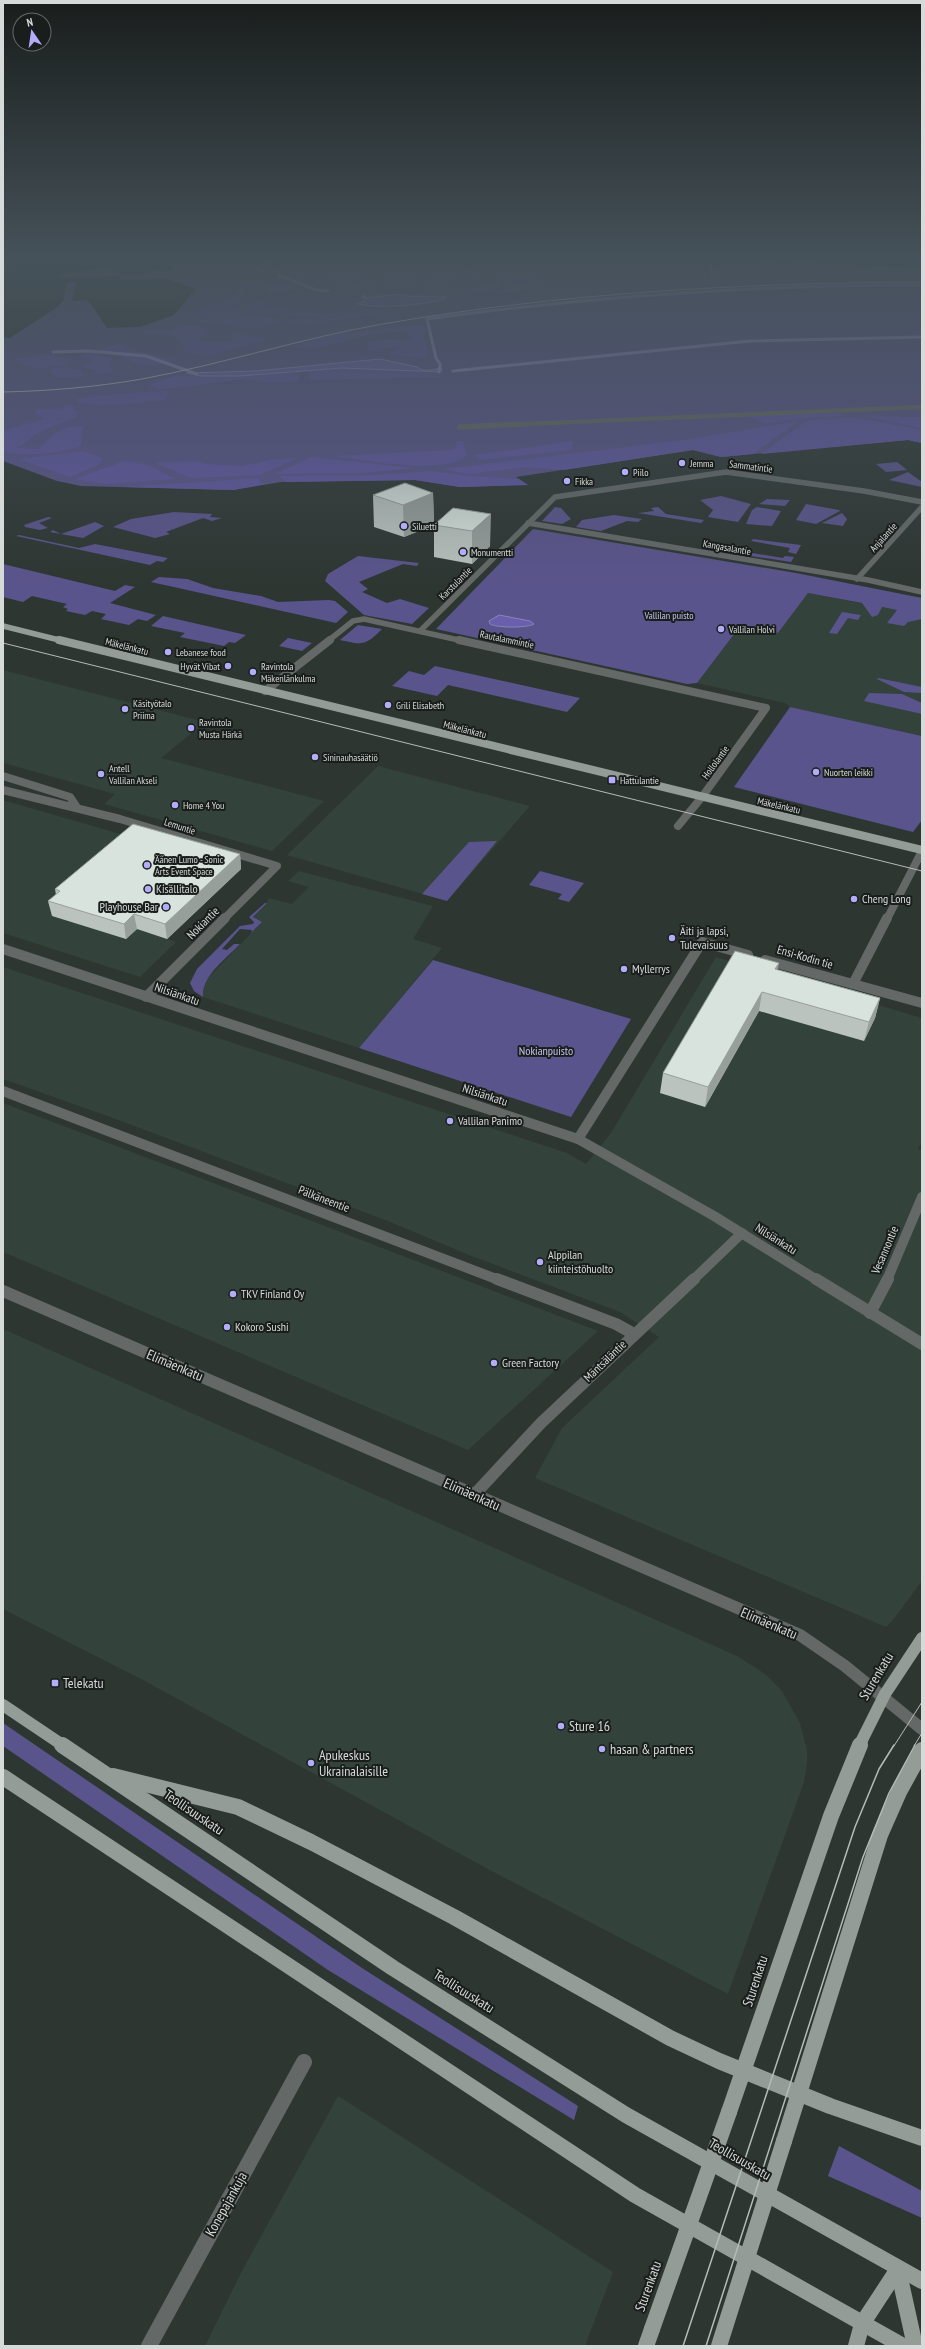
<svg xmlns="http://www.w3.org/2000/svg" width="925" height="2349" viewBox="0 0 925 2349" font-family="'PT Sans Narrow',sans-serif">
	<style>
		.built { fill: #33423b }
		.green { fill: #5a548c }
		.forest { fill: #6157a4 }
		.water { fill: #695fad; stroke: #8a84ba }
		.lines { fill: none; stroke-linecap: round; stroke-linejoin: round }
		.stream { stroke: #8a84ba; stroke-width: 3 }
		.minor-far5 { stroke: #646967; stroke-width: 4.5 }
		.minor-far4 { stroke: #646967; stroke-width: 5.5 }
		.minor-far3 { stroke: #646967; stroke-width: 8 }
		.minor-far2 { stroke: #646967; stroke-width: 10 }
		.minor-far1 { stroke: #646967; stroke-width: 12 }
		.minor { stroke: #646967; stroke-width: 16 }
		.tertiary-far1 { stroke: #646967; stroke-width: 4.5 }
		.tertiary { stroke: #646967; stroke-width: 12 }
		.primary-far3 { stroke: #949c98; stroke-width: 5.5 }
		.primary-far2 { stroke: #949c98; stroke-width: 8 }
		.primary-far1 { stroke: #949c98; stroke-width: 12 }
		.primary { stroke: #949c98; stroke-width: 16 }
		.tram-far1 { stroke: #b6bbb9; stroke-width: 1 }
		.tram { stroke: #b6bbb9; stroke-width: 1.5 }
		.primary-bridge { stroke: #949c98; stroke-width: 16 }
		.wall { fill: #bac3be }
		.shaded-wall { fill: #979f9b }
		.building { fill: #d8e3dd; stroke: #979f9b }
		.poi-dot { fill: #b3adf9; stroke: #191d1b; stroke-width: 1.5 }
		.labels { text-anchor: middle; stroke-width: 4; stroke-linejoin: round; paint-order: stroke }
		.far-poi-label { font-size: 10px; fill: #d6dbd9; stroke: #191d1b; text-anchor: start }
		.far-street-label { font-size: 10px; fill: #d6dbd9; stroke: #191d1b }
		.far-park-label { font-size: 10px; fill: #c4c2ed; stroke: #191d1b }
		.poi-label { font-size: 12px; fill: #d6dbd9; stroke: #191d1b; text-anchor: start }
		.street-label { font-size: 12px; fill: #d6dbd9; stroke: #191d1b }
		.park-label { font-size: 12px; fill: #c4c2ed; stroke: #191d1b }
		.near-street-label { font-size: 14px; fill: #d6dbd9; stroke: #191d1b }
		.near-poi-label { font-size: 14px; fill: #d6dbd9; stroke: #191d1b; text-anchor: start }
	</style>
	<rect width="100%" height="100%" fill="#2e3632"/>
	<g class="built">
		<polygon points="122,263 131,267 145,264 164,272 145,276 60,278 55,276"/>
		<polygon points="808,593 922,615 922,736 790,707 785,703 697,683 741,625 778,633"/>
		<polygon points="3,670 205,722 161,758 324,801 272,851 104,804 115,794 3,763"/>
		<polygon points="378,766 530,806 447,901 287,855"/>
		<polygon points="3,800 241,869 168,939 176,942 140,977 3,933"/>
		<polygon points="299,871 433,906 413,939 442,948 359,1048 203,997 202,991 207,979 262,922 253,918 267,903 268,898 292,904 309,887 288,881"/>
		<polygon points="716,957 922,1018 922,1141 918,1149 922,1151 922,1581 893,1620 886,1627 535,1478 562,1428 659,1337 620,1312 469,1255 388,1221 113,1118 3,1079 3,967 567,1153 586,1164 611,1133"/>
		<polygon points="3,1103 208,1181 598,1331 468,1450 3,1252"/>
		<polygon points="3,1329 737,1656 765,1674 782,1691 800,1723 807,1750 807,1764 804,1782 728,1994 484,1867 143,1680 3,1609"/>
		<polygon points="338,2096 613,2272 585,2346 205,2346 242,2271"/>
	</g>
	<g class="green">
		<polygon points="184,258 671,258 922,271 922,443 908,440 721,457 693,450 516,477 528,485 460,487 415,480 281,482 233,490 81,486 57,481 3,461 3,337 10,338 56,308 63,301 67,283 76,283 72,301 88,300 107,328 140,327 174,315 196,289 168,279 119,280 120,276 65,278 61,275 107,267 124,275 142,274 158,270 164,272 174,268 165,264 184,260"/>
		<polygon points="897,462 907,470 886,472 876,464"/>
		<polygon points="908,472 922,482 922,487 889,480"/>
		<polygon points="721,496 751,504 738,522 708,517 713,510 700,500"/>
		<polygon points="767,499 790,500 785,506 759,504"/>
		<polygon points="806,504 839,510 840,511 816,524 796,520"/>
		<polygon points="555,507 561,508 571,519 562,524 542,521"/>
		<polygon points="658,507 666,514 704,520 701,523 638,513 654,511 651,508"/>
		<polygon points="757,507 781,511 772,526 746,524 752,510"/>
		<polygon points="174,512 212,514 210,517 222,518 212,521 203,518 166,532 170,534 155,538 113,527 131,519"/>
		<polygon points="842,513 847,519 843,526 822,523"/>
		<polygon points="614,515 642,519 638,522 627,521 601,531 576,527 582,520"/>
		<polygon points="48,517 52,518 39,523 48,528 40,530 25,527 24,525"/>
		<polygon points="95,522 104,526 83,538 50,532 53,530 61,534"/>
		<polygon points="533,529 796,573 922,598 922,619 908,622 904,626 887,623 897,610 882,607 878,615 872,617 862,603 808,593 778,633 741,625 697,683 687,684 436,629"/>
		<polygon points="19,535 79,548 95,544 168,558 163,562 157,561 150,565 16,536"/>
		<polygon points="753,539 801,545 796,554 788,552 790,548 751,541"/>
		<polygon points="740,551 783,558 785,556 794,557 791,562 738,554"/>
		<polygon points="358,556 419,563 417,566 403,564 359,582 368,589 362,592 387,603 400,599 429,608 412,624 364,615 325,581 328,574"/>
		<polygon points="3,564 115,591 125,585 135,587 110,603 156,615 147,621 138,619 129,625 101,619 106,614 92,611 85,615 66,611 68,609 63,607 67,604 32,596 23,602 3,597"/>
		<polygon points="159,577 187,579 213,588 261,596 278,602 329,600 335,601 348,612 336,623 151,582"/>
		<polygon points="842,612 861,615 858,620 848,618 837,634 829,633"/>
		<polygon points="163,616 246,635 235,643 229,642 224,646 180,637 185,633 151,626"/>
		<path d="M358,625L382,629C365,646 363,645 340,640Z"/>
		<polygon points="288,638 312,643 302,651 279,646"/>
		<polygon points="435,666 580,698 567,712 448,685 437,696 392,686 409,671 424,675"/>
		<polygon points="878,678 922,687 922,693 904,692 877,679"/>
		<polygon points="869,693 902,694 922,703 922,714 864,701"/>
		<polygon points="790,707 922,736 922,820 913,832 734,787"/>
		<polygon points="497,841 447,901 422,894 469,842"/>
		<polygon points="540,871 584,883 569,902 558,899 562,894 529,885"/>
		<path d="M265,903H267L253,917L262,922L251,933L252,930L240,929L222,949L227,950L234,944H240C227,958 201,976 203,997L194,991L190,983L197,969L240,926L253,924L254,922L249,917Z"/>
		<polygon points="433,960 631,1019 571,1117 359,1048"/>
		<polygon points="3,1723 362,1968 578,2106 574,2120 328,1970 3,1746"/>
		<polygon points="839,2146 922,2191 922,2218 828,2176"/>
	</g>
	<g class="forest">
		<polygon points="293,258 305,258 286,271 266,273"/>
		<polygon points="373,258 430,258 421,260 424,262 419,265 365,267"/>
		<polygon points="437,258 467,261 455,265 428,264"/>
		<polygon points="793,258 922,258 922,264 784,262"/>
		<polygon points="520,260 536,263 532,266 537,267 536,270 539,270 541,274 522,273 523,271 517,269 517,265 512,264"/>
		<polygon points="788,265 908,271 807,274"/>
		<path d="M468,268L482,271L477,274L479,277C468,278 460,271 449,275L462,279L476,280L450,282L431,286L422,284L425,282L424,277L437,278L438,276L430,273L433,272Z"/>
		<polygon points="387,269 416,270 412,274 416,281 411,284 388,285 389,275 380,273"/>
		<polygon points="344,270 359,272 358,276 363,281 374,286 351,288 327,281 336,272"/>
		<polygon points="301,271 315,281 303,283 282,275"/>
		<path d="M495,273L542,278C534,293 510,291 496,293V291L508,289L512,285L499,281L503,286L489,292L466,291L483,286L488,280L506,277L495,276Z"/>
		<polygon points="271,277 300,286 281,293 266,292 267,287 257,283"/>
		<polygon points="249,283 251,284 239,299 241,303 239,307 247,314 277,319 279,323 277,324 252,329 199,322 198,320 203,317 197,310 207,304 220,304"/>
		<polygon points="262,303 282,309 304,308 270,314 253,311 245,304"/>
		<polygon points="375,311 388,312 305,326 283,322 284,319 321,319"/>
		<polygon points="305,312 323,314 360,313 324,318 281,315"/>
		<path d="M185,325L210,329L197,341L231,343L235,333L266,340L208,356L185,352C178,324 156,340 143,332L156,329L168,331Z"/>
		<path d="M416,325L426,327L425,341L428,354L425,358L390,354L398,349L396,347C385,346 378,352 367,348L370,342L388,339L412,341L410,334L405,332C372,331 344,341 313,348C308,349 300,349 296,346C310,336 395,326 416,325Z"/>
		<path d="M122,343L129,349L123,351C141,352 155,353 171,361C133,373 131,354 98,352L96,355L110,357L113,360L109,363L113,367L111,370L115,372L95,375L93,374L98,371L84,368L85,365L94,361L79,356Z"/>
		<polygon points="47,354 68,359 64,365 41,369 17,363 16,359"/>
		<polygon points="68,367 81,371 85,376 59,378 49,371 54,368"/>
		<polygon points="342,368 426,373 439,377 309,380 309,371"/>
		<polygon points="299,372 298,382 269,383 246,379 158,390 148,384 177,375 239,376"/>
		<polygon points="168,391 165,400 110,406 79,403 76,399 95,395"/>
		<path d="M67,405L72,406L77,412L76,417L41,431L17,448L38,449C52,437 63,422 83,427L81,446C62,453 22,458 3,451V431L44,419L35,412L36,409H59Z"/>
		<polygon points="836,413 848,415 787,420 768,424 748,416"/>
		<polygon points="863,416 922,417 922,428"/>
		<polygon points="853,417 922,430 922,443 908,440 761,454 808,420"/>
		<polygon points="799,421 753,454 721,457 693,450 564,470 526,467 468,474 444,469 690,439"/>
		<path d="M457,441H463L467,455C446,477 362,459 333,456L450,450L456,448Z"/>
		<polygon points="573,441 572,450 479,460 474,455"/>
		<polygon points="83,451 102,458 100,464 70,477 18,459"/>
		<polygon points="312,457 414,468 363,473 274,474"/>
		<polygon points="298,458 259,475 195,478 188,477 156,463 193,461 208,464 242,466 275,459"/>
		<polygon points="124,461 149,465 174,479 104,484 75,479"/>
		<polygon points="431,471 468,476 519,479 528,485 460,487 415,480 286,482 279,476 378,475"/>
		<polygon points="258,478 259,481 266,484 233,490 123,487"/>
	</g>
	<g class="water">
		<path d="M399,294L408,296L447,297C436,305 373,309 358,304L365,301V298Z"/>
		<path d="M380,359L417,367C424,373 434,369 442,368L441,372L342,368L239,376H200L187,373L256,371Z"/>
		<path d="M499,615L530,621L534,624C528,628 496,628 490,624L489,621Z"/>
	</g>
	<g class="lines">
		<g class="stream">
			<polyline points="710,265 712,274"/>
			<polyline points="263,271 257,269 278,258"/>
			<polyline points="279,275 316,290 328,291"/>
			<polyline points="363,296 365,298"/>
			<polyline points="53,352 89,351 146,356 197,374"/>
			<polyline points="453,371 750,341 922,337"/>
			<path d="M439,372L440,364L436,358L427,319C592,296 756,285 922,285"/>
		</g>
		<g class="minor-far5">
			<polyline points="692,258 922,270"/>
			<polyline points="500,425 922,407"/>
		</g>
		<g class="minor-far4">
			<polyline points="460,427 523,424"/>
			<polyline points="528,523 868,580 922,592"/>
			<polyline points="857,579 922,507"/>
			<polyline points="420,631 555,497 726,472 864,491 922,502"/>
			<polyline points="328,641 353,621 364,619 463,641"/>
		</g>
		<g class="minor-far3">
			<polyline points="459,640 766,708 702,797 678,826"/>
			<polyline points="265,691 330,640"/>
			<polyline points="3,776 70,797 76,806"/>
			<polyline points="3,790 120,819 277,866 224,919"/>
			<polyline points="887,919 922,851"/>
		</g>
		<g class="minor-far2">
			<polyline points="3,949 578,1139 714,1216 817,1280"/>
			<polyline points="765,960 853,984 887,918"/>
			<polyline points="853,984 922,1003"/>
			<polyline points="146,997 225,918"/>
			<polyline points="3,1091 499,1280"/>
			<polyline points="578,1139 702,942 748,955"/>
			<polyline points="693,1280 742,1233"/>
			<polyline points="887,1280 922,1197"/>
		</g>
		<g class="minor-far1">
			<polyline points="497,1279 616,1324 634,1334"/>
			<polyline points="816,1279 922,1344"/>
			<polyline points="870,1313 888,1279"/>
			<polyline points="474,1495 541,1423 694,1279"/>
		</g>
		<polyline class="minor" points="149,2346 304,2062"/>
		<polyline class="tertiary-far1" points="3,271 9,258"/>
		<polyline class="tertiary" points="3,1291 800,1635 845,1666 922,1729"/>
		<polyline class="primary-far3" points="3,626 63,641"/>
		<polyline class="primary-far2" points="59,640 922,850"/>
		<g class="primary-far1">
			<polyline points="3,1705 64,1746"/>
			<polyline points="859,1746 885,1694 922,1638"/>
		</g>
		<g class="primary">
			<polyline points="62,1745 393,1968 626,2115 922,2281"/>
			<polyline points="113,1776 238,1807 311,1842 454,1917 670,2038 719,2061 830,2106 922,2138"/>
			<polyline points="3,1777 635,2195 903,2346"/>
			<polyline points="729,2112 831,1816 860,1745"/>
			<polyline points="784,2141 880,1835 899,1792 922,1750"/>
			<polyline points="898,2269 915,2346"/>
			<polyline points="646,2346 652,2329"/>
			<polyline points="856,2346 862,2324 898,2269"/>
		</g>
		<g class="tram-far1">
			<path d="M3,392C50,391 96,387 142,379C223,364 302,338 383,324C561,293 742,283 922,282"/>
			<polyline points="3,643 922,871"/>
			<polyline points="894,1746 922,1702"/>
			<polyline points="914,1746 922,1733"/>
		</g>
		<g class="tram">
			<polyline points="683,2346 855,1827 879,1769 894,1745"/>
			<polyline points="706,2346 863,1857 889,1793 915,1745"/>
		</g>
		<g class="primary-bridge">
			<polyline points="652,2329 729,2112"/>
			<polyline points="719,2346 784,2141"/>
		</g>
	</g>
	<g class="wall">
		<polygon points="433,493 434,525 404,537 374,527 373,495"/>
		<polygon points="453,508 490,546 472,564 434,557 434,525"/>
		<polygon points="240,854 241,869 167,939 137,929 126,939 52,916 48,901 56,895 55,889"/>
		<polygon points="777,970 880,998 875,1018 864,1041 759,1011 705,1107 660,1093 663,1073"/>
	</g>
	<g class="shaded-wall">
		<polygon points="433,493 434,525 404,537 403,505"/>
		<polygon points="491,514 490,546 472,564 472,531"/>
		<polygon points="240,854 241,869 167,939 165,924"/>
		<polygon points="134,914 137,929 126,939 124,924"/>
		<polygon points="779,963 775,982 775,969"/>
		<polygon points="762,992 759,1011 705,1107 708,1087"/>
		<polygon points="880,998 875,1018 864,1041 869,1022"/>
	</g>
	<g class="building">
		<polygon points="405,483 433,493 403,505 373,495"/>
		<polygon points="453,508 491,514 472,531 434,525"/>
		<polygon points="133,824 240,854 165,924 134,914 124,924 48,901 60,891 55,889"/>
		<polygon points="735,951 779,963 775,969 880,998 869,1022 762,992 708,1087 663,1073"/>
	</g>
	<linearGradient id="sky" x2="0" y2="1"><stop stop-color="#191e1c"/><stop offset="0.44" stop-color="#46525a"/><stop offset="1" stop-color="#46525a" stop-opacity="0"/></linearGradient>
	<rect width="925" height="587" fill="url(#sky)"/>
	<g class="poi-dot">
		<circle cx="682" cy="463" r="4"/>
		<circle cx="625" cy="472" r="4"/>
		<circle cx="567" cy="481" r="4"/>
		<circle cx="404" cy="526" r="4"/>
		<circle cx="463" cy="552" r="4"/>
		<circle cx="721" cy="629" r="4"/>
		<circle cx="168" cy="652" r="4"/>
		<circle cx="228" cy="666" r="4"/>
		<circle cx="253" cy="672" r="4"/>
		<circle cx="388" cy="705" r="4"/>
		<circle cx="125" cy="709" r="4"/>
		<circle cx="191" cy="728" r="4"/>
		<circle cx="315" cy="757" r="4"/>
		<circle cx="816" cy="772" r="4"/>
		<circle cx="101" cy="774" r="4"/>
		<rect x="608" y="776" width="8" height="8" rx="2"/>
		<circle cx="175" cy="805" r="4"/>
		<circle cx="147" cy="865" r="4"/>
		<circle cx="148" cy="889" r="4"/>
		<circle cx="854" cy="899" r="4"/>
		<circle cx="166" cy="907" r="4"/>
		<circle cx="672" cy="938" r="4"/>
		<circle cx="624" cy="969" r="4"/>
		<circle cx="450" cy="1121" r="4"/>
		<circle cx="540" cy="1262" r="4"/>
		<circle cx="233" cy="1294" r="4"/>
		<circle cx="227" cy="1327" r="4"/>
		<circle cx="494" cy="1363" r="4"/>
		<rect x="51" y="1679" width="8" height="8" rx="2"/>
		<circle cx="561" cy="1726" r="4"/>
		<circle cx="602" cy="1749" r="4"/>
		<circle cx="311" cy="1763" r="4"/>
	</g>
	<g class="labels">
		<g class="far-poi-label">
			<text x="690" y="467">Jemma</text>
			<text x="633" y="476">Piilo</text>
			<text x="575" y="485">Fikka</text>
			<text x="412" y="530">Siluetti</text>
			<text x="471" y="556">Monumentti</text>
			<text x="729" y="633">Vallilan Holvi</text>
			<text x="176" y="656">Lebanese food</text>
			<text x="220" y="670" text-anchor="end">Hyvät Vibat</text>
			<text x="261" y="670">Ravintola<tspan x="261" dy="12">Mäkenlänkulma</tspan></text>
			<text x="133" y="707">Käsityötalo<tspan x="133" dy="12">Priima</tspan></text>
			<text x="396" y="709">Grili Elisabeth</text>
			<text x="199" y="726">Ravintola<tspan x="199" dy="12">Musta Härkä</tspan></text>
			<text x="323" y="761">Sininauhasäätiö</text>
			<text x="109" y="772">Antell<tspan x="109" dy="12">Vallilan Akseli</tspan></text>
			<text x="824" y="776">Nuorten leikki</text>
			<text x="620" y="784">Hattulantie</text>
			<text x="183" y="809">Home 4 You</text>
			<text x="155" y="863">Äänen Lumo - Sonic<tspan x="155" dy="12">Arts Event Space</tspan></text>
		</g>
		<g class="far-street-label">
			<text transform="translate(751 466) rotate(7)" y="4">Sammatintie</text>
			<text transform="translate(883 537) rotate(-48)" y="4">Anjalantie</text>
			<text transform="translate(727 547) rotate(10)" y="4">Kangasalantie</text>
			<text transform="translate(455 583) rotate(-45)" y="4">Karstulantie</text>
			<text transform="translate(507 639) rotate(12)" y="4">Rautalammintie</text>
			<text transform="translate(127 646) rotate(14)" y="4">Mäkelänkatu</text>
			<text transform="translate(465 729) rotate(14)" y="4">Mäkelänkatu</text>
			<text transform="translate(715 762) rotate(-54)" y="4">Hollolantie</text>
			<text transform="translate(779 805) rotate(13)" y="4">Mäkelänkatu</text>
			<text transform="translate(180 826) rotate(18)" y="4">Lemuntie</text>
		</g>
		<g class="far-park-label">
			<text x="669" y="619">Vallilan puisto</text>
		</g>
		<g class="poi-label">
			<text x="156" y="893">Kisällitalo</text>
			<text x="862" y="903">Cheng Long</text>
			<text x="158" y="911" text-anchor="end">Playhouse Bar</text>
			<text x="680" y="935">Äiti ja lapsi,<tspan x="680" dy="14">Tulevaisuus</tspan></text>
			<text x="632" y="973">Myllerrys</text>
			<text x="458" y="1125">Vallilan Panimo</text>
			<text x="548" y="1259">Alppilan<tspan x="548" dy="14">kiinteistöhuolto</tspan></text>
			<text x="241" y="1298">TKV Finland Oy</text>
			<text x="235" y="1331">Kokoro Sushi</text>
			<text x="502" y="1367">Green Factory</text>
		</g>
		<g class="street-label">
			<text transform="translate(203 923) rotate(-45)" y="4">Nokiantie</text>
			<text transform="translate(805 957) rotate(16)" y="4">Ensi-Kodin tie</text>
			<text transform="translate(177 994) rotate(19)" y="4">Nilsiänkatu</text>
			<text transform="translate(485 1095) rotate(18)" y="4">Nilsiänkatu</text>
			<text transform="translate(324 1199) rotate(21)" y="4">Pälkäneentie</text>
			<text transform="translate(776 1239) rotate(32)" y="4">Nilsiänkatu</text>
			<text transform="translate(885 1250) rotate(-67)" y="4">Vesannontie</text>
			<text transform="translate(605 1361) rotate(-44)" y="4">Mäntsäläntie</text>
		</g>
		<g class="park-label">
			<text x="546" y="1055">Nokianpuisto</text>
		</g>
		<g class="near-street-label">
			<text transform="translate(175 1365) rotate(23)" y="5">Elimäenkatu</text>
			<text transform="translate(472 1494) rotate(24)" y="5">Elimäenkatu</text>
			<text transform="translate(769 1623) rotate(23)" y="5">Elimäenkatu</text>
			<text transform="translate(876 1676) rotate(-59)" y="5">Sturenkatu</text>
			<text transform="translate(194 1812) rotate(34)" y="5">Teollisuuskatu</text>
			<text transform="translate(755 1981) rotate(-72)" y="5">Sturenkatu</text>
			<text transform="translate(464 1991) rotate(32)" y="5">Teollisuuskatu</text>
			<text transform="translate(740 2159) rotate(30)" y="5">Teollisuuskatu</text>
			<text transform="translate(226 2204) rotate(-61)" y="5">Konepajankuja</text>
			<text transform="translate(648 2286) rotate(-70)" y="5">Sturenkatu</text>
		</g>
		<g class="near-poi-label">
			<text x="63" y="1688">Telekatu</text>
			<text x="569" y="1731">Sture 16</text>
			<text x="610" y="1754">hasan &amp; partners</text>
			<text x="319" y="1760">Apukeskus<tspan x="319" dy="16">Ukrainalaisille</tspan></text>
		</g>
	</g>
	<rect width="925" height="2349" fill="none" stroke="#d6dbd9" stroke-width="8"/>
	<g transform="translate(32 32) rotate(347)"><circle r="19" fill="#191d1b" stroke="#656967"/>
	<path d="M0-3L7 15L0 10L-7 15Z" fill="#b3adf9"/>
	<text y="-6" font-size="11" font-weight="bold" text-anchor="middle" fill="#d6dbd9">N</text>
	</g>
</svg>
